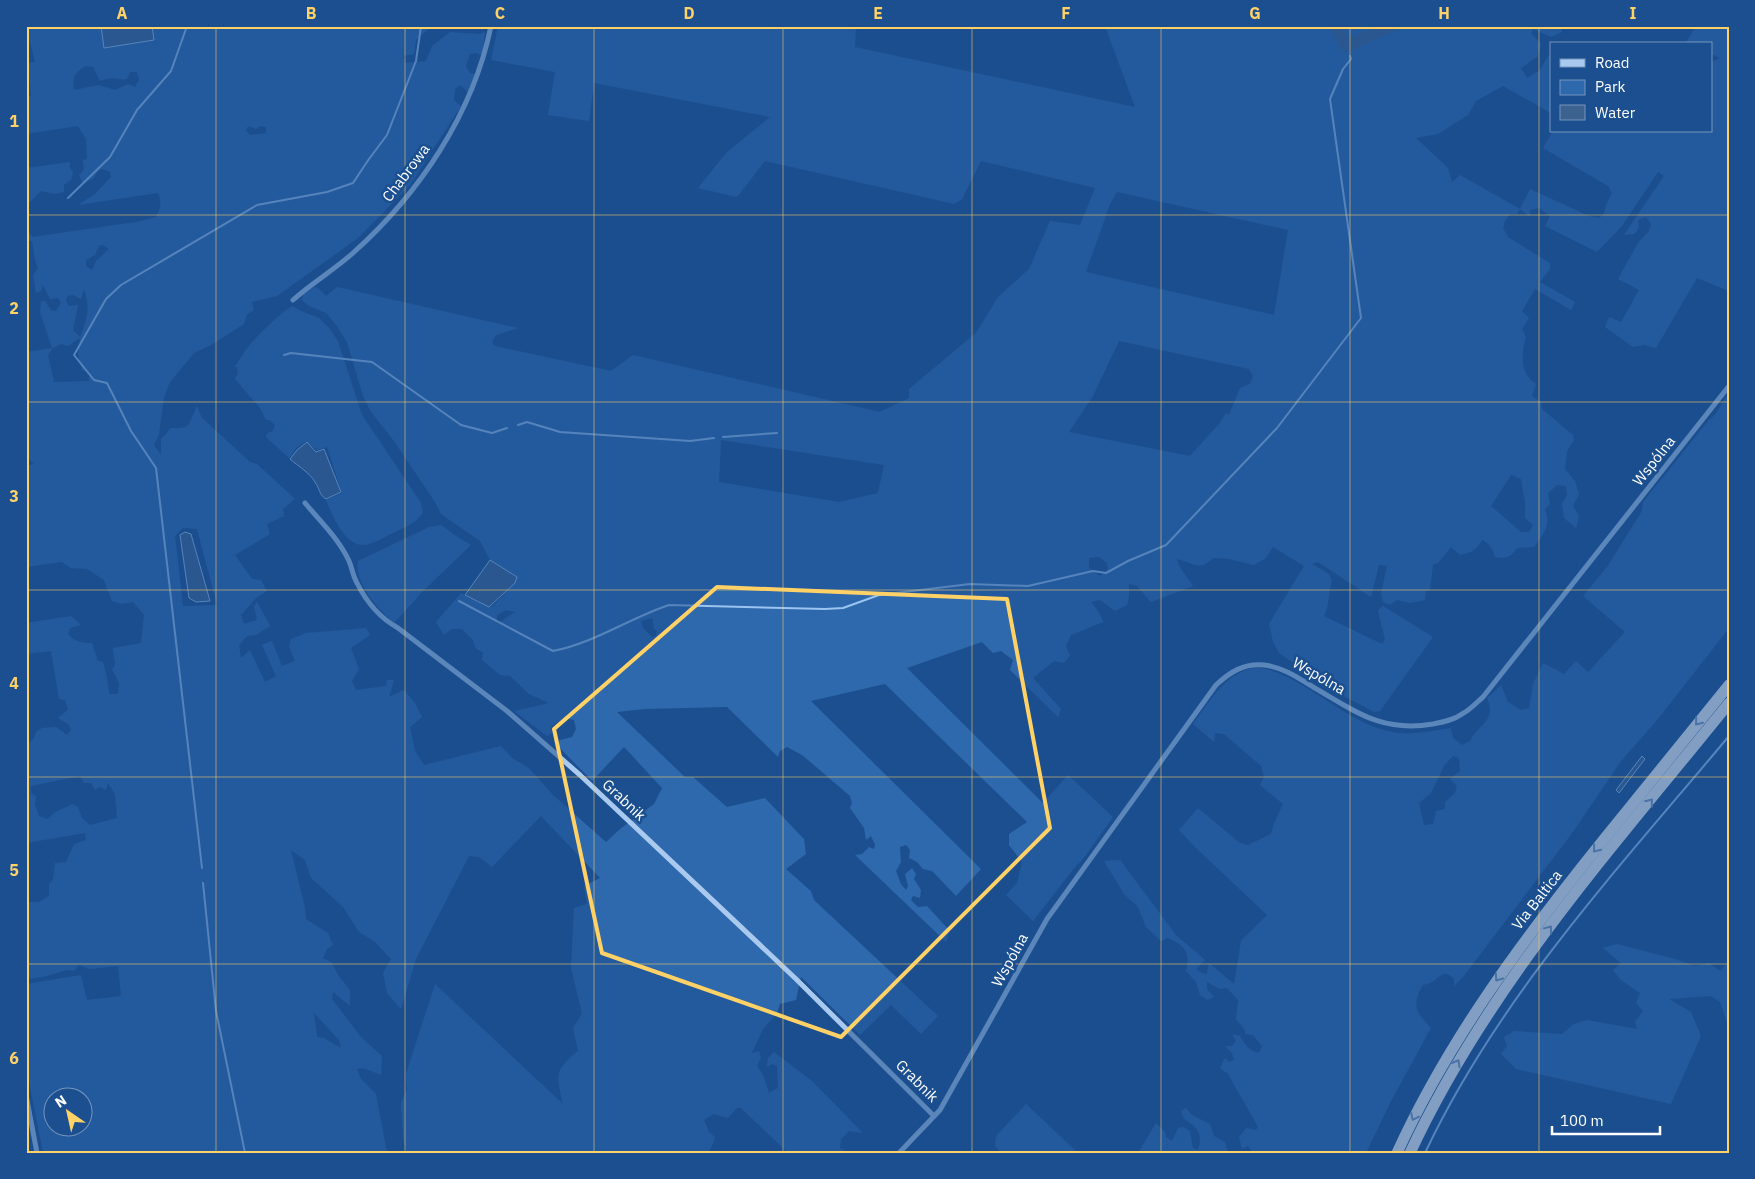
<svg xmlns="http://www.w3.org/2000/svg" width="1755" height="1179" viewBox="0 0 1755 1179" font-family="'IBM Plex Sans',sans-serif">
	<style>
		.green { fill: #2e69ad; fill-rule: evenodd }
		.water { fill: #3c6290; stroke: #9cc4f0 }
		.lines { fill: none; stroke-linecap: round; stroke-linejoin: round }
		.stream { stroke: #9cc4f0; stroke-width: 2 }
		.river { stroke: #3c6290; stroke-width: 12 }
		.minor { stroke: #a9c9ee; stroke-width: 5 }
		.motorway { stroke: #fff; stroke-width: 11 }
		.oneway { stroke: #829ec1 }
		.marked { fill: none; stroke: #ffd166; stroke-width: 4; stroke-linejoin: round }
		.grid { fill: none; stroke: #ffd166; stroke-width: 1; stroke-opacity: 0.55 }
		.labels { text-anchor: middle; stroke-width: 5; stroke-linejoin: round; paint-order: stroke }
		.street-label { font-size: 15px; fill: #fff; stroke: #1b4f8f }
		.neatline { fill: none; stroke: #ffd166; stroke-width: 2 }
		.grid-label { font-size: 16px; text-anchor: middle; font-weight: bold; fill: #ffd166 }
	</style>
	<rect width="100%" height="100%" fill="#1b4f8f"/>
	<g class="green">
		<path d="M48,26H427L428,29L416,40L414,54L403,56L405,63L426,61L432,46L450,32L480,34L485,32L482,56L477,53L470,54L466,66L470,73L475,74L468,92L460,85L455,89L454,100L461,106L410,185L358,238L277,296L252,302L254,310L247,314L244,324L211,345L194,353L170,382L164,397L159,434L154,445L161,455V439L171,428C193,429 188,424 197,406L202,418L250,462L257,464L295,499L283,509L284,516L267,524L270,534L235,555L252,579L261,580L267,591L256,598L241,615L244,624L257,620L254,606L257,602L270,626L256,635L247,636L239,645L241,658L250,650L265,682L276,676L262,645L272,641L282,666L295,661L289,646L291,639L306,633L366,628L370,635L351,648L359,669L352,681L356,690L386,686L387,680H394L389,697L404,690L415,703L422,717L410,727L415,751L424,765L501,746L512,758L529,768L553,795L606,842L620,829L654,804L662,788L624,747L592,781L556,744L560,740L572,737L576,729L574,720C564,717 559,721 551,727L552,733L547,736L514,711L549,703L529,694L510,676L500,675L482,660L483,652L476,649L473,640L462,629H451L444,635L436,622L461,593L489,607H492L515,583L517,577L490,560L480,541L441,514L435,502L394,441L371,412L363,396L347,342L337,326L326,313L309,306L302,300L303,295L314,287L318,288L326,296L337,287L518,328L496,335L492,342L495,346L611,371L633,355L880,412L909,398V389L976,333L998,297L1029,269L1050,221L1080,225L1095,188L981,161L962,199L954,204L765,161L737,197L698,188L727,152L770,117L594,83L589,121L548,115L555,72L491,60L498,26H856L855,47L1135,107L1105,26H1561L1562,32L1551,37L1533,29L1531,33L1541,44L1538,56L1521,68L1527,78L1539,71L1551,52V113L1503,86L1476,101L1468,115L1438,134L1416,138L1448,168L1452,182L1460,175L1520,209L1530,189L1589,216L1599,218L1604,214L1606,205L1612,193L1608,186L1543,148L1553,131H1711V62L1720,58L1711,54V44H1685L1696,26H1729V291L1697,278L1656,348L1644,345L1633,347L1605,327L1609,317L1621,322L1639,290L1618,279L1638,243L1649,231L1651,224L1646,217L1638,220L1639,227L1635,234L1624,235L1664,176L1658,172L1622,226L1597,252L1545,226L1550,216L1539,208L1530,210V217L1520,209L1517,214H1510L1505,221L1503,228L1508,237L1550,263V269L1540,282L1575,302L1571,310L1535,289L1522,311L1529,318L1522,329L1526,337C1523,346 1521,362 1525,371C1526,376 1532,381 1536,384L1532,396L1541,402L1542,409L1573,435L1574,440L1567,451L1565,469L1575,481L1579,494L1573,506L1579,516L1576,528L1564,518L1562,504L1567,495L1566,486L1557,485L1548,493L1550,504L1545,509C1551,527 1544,533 1534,547L1517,548C1510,558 1506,559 1495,557C1492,548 1490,544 1482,540C1477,550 1471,553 1460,555L1451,547L1439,562L1433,565L1430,590L1426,591L1425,600L1410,603L1397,600L1390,605L1383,602L1381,594L1387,566L1379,565L1371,597L1318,562L1312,564L1329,574L1332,581C1328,593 1330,603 1324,616L1382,644L1385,640L1378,610L1383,606L1433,637L1380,711L1374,712L1333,690L1279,653L1273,642L1269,624L1304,566L1273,547L1266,558L1254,565L1229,559L1213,558C1199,572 1194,563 1177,559C1178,567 1188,578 1193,586L1151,602L1137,586L1129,584V597L1127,605L1115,611L1100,600L1091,602L1099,612L1103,622L1071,635L1066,646L1070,656L1064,663L1054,661L1033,678L1061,709L1058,717L1010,670L1013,660L1001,651L993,653L982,642L907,668L1043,803L1068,775L1113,817L1083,859L1075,867L1033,921L1006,895L1017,883L1022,862L1009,845V834L1027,822L885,684L811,701L981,869L956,896L932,871L923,869L917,862L909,858L910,850L906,845L900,847L901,862L896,871L901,884L906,890L908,886L905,874L912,868L916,874L914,879L921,890L920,898L913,896L911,900L918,907L927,906L950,931L946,942L855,855L862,854L869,847L874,849L875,845L871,836L866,840L864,828L850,808L852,803L850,796L802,755L787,747L780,751L778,757L727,707L645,709L617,712L685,777H693L727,807L765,798L804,839L806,854L786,869L811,891L814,900L938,1016L921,1034L891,1005L860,1035L801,977L796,1000L780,1004L777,1013L763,1029L752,1053L759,1051L761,1057L757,1066L763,1075L769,1093L778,1088L777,1066L772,1064L767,1067L768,1058L774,1052L812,1081L863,1133L849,1131L841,1139L840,1148L849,1153H788L741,1108H737L728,1118L714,1114L704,1120L709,1132L715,1137L714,1142L708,1153H407L403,1139L401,1103L407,1089L406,1074L435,984L563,1104C556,1074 554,1071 578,1051L573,1028L582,1014L571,968L574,908L587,904L584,886L600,878L541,816L492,867L479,857L469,856L416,959L401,1009L387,993L383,973L391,959L374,941L359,932L343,907L311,878L305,860L291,850L305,908L306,919L328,933L333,945L327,949L323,958L332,963L338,975L350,990V1006L333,992L332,999L361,1037L382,1056L381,1075L363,1068L357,1069L361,1079L376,1094L387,1153H43L26,1066V984L81,975L87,1000L121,996L118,966L90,969L79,965L74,971L67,970L43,977L26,979V902H39L49,896V884L53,880L55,863L66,862L74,844L86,840L85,833L26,843V746L34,738L36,732L42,728L56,727L67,735L71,730L68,724L58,718L68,710L65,700L59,699L51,651L26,654V623L71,616L81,625L70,628L68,634C75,642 81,643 92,643L98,661L103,662L107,677L109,694H118L119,683L112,669L115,665L113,648L141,643L144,615L133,602L121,604L112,601L104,580L87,569L71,568L62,562L26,567V466L34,464L26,456V352L52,348L40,312L41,301H45L51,310L56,311L61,303L58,298L50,299L43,285L41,291L36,293L33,275L38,268C34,259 34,251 32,241L26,240V227L32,237L136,222L156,217C161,208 162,202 158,193L78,205L95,194L111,177L110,172L102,169L97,172L94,178L83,184L79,175L84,170L83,160L87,159L86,139L78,126L26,134V97L31,96L28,63L35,62L27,29ZM86,66L93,67L100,81C113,76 115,80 127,79L130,72H137L139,80L135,87L128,84L115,90L99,85L74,90C72,77 75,72 86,66ZM248,126L256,129L260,126L266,127V133L250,135L246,131ZM1117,192L1288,230L1274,315L1086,272L1110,204ZM103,245L109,249L96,261L92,270L86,266V260L95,255L99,246ZM84,289C91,310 87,318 80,337L73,330L78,305L69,306L66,301L67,296L73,295L81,299ZM80,338L78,355L82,370L89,373V381L54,382L48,355L53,348L61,344L68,346ZM1119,341L1249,369L1253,376L1250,384L1240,388L1229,415L1226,413L1219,424L1190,456L1069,432L1093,396ZM721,440L884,465L878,493L839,502L719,482ZM1511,475L1521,479L1525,502V518L1533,525L1529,532H1521L1491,506ZM183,528L197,529L217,605L183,606L175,536ZM1099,557L1107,563L1108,569L1100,576L1089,568V558ZM506,610L515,612L497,624V615ZM652,618L654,629L657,631L656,636L652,637L643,628L641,621ZM80,776L84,783H91L95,790L100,787L106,790L108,783L115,794L117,818L90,825L82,818L78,807L72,804L54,813L48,819L39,816L35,805L36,796L31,793V786ZM314,1013L339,1040L341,1048L324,1038L317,1037ZM52,1096H82V1126H52Z"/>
		<polygon points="70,162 70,168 73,172 71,180 64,185 64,192 55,194 41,191 26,206 26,168"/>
		<path d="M293,306L301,311L319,318L329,328L338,341L362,415L421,503L423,513C415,524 403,528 391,534C384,537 377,542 369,544C346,551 333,516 326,500L342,493L327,447L317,450L306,441L296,448L289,458L266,437L267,433L273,431L275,425L270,420H266L260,408L235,379L238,373L237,367H234C240,360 243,354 248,347C254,339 284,309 293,306Z"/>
		<path d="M1729,393V628L1658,719L1621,761L1573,832L1463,977L1454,986V979C1446,971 1443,973 1435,980C1432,983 1427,984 1423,985C1411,1004 1416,1013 1431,1028L1391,1101L1366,1153H1253L1248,1146L1242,1149L1239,1137L1246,1128L1256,1130L1258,1127L1228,1074L1220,1068L1225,1058L1229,1062L1234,1060L1232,1053L1225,1046H1232L1236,1041L1232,1034L1240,1036C1245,1045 1249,1051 1259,1053L1262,1046L1253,1035L1245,1034V1030L1236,1019L1238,1000L1227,988L1220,989L1207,982V989L1214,997L1207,1000L1200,995L1196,982L1186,971C1191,953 1185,945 1168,938L1161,941L1146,927L1138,907L1124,894L1104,861L1120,860L1176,935L1205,960L1196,969L1202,973L1207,974L1209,963L1234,984L1241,941L1267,915L1194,846L1179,830L1198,808L1240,843L1248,845L1271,834L1274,823L1283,804L1260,785L1264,777L1261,766L1224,734L1215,733L1214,742L1193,724C1209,703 1223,676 1250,669C1276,661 1330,705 1355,718C1367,725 1384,731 1398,733C1412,735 1438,730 1451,728L1453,738L1462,745L1470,741C1480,723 1497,720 1487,698L1501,685L1508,702L1521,710L1529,708L1533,684L1543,663L1564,674L1576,661L1588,672L1625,632L1583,596L1607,567L1642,511L1643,502L1709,420C1718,414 1722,401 1729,393ZM1453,756L1459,758L1460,771L1450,779L1457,786L1455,793L1445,802V809L1436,811L1433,824L1424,825L1419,803L1431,793L1444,766Z"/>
		<path d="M441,525L456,536L471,545L423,591L394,623C379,609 354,584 358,561L429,527Z"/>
		<polygon points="1617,944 1675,959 1695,966 1709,963 1720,971 1727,963 1729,964 1729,979 1727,985 1729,986 1729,1023 1727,1022 1720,1002 1711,996 1669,999 1691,1012 1701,1036 1671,1104 1516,1069 1501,1054 1507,1046 1504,1037 1514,1031 1562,1034 1574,1024 1587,1020 1637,1029 1635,1022 1643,1011 1636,1003 1640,993 1621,980 1613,970 1621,963 1603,948"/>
		<polygon points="1026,1104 1078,1153 1002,1153 995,1146 996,1136"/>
		<path d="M1186,1108L1192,1115L1210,1124L1214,1136L1225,1142L1228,1153H1138L1156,1123L1165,1132L1166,1137L1172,1141L1178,1128L1183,1127L1190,1131L1193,1148L1198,1150C1203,1135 1198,1127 1184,1119L1181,1111Z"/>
	</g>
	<g class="water">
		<polygon points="101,26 152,26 154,40 104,48"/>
		<path d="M307,442L316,452L324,449L341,492L326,499C319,495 320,489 315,482C310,473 298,466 290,459L297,450Z"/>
		<polygon points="185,532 191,534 210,601 196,602 189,598 180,535"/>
		<polygon points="490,560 517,577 515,583 489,607 465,595"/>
		<polygon points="1642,756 1645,759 1619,793 1616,790"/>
	</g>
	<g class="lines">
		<g class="stream">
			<polyline points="1346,46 1347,46"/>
			<polyline points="68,198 110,157 137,110 171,71 187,26"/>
			<polyline points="284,355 291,353 372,362 461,425 492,433 507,428"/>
			<polyline points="518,425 527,422 560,432 690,441 714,438"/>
			<polyline points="723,437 777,433"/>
			<path d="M459,601L553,651C594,643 630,618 669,605L825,609L843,608L879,595L970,584L1028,586L1093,571L1106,573L1128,561L1166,545L1277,428L1361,318L1330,99L1343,69L1351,59L1350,56"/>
			<polyline points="202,868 156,468 131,431 107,383 94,380 74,355 106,299 121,285 257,205 327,192 353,183 369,159 387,135 416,61 421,26"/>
			<polyline points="203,883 216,1011 245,1153"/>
			<path d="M1425,1153C1499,996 1619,868 1729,736"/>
		</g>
		<polyline class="river" points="1336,26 1346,46 1391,26"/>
		<g class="minor">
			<path d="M293,300C312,283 334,270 353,253C419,194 473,114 491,26"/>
			<path d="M305,503C320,521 339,539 349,561C352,568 353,576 357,583C366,601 380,618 398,628L507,711L580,775L796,979L934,1116"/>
			<polyline points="26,1095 37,1153"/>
			<path d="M899,1153L940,1110L1047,919L1216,685C1230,672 1244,663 1264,665C1282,667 1297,677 1313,687C1355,711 1381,733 1433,724C1443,722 1454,720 1462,714C1470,710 1476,703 1483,697L1729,386"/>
		</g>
		<g class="motorway">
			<path d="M1397,1153C1450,1037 1526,936 1605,838C1646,787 1688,736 1729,685"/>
			<path d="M1410,1153C1488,985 1614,846 1729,703"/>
		</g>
	</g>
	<defs><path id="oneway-chevron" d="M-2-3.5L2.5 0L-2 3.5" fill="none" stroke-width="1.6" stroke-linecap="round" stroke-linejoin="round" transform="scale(1.25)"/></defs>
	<g class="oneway">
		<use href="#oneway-chevron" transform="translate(1698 722) rotate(129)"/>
		<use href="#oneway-chevron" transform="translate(1650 802) rotate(-51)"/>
		<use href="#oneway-chevron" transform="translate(1596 849) rotate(129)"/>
		<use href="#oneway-chevron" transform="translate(1549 929) rotate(-53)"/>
		<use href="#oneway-chevron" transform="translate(1498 978) rotate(125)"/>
		<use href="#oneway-chevron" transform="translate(1457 1063) rotate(-60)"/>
		<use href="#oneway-chevron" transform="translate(1414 1117) rotate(116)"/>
	</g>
	<path d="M0 0H1755V1179H0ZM717,587L1007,599L1050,828L841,1037L602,953L554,729Z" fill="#1b4f8f" fill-opacity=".55" fill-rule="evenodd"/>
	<path class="marked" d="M717,587L1007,599L1050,828L841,1037L602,953L554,729Z"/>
	<path class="grid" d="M216,26V1153M405,26V1153M594,26V1153M783,26V1153M972,26V1153M1161,26V1153M1350,26V1153M1539,26V1153M26,215H1729M26,402H1729M26,590H1729M26,777H1729M26,964H1729"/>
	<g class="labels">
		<g class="street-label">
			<text transform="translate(406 173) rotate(-53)" y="5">Chabrowa</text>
			<text transform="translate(1654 461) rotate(-52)" y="5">Wspólna</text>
			<text transform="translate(1319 676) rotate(30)" y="5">Wspólna</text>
			<text transform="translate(624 800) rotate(43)" y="5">Grabnik</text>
			<text transform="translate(1537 900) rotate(-52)" y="5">Via Baltica</text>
			<text transform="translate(1010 960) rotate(-61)" y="5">Wspólna</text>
			<text transform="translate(917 1081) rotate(45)" y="5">Grabnik</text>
		</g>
	</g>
	<rect width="1755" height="1179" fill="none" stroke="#1b4f8f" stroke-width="55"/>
	<rect x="1550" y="42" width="162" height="90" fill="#1b4f8f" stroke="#7695bc"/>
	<rect x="1560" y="59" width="25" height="8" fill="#a9c9ee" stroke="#7695bc"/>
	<text x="1595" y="68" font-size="15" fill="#ffffff">Road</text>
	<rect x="1560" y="80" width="25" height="15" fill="#2e69ad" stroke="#7695bc"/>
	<text x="1595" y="92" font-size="15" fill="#ffffff">Park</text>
	<rect x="1560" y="105" width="25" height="15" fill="#3c6290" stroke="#7695bc"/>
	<text x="1595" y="118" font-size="15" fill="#ffffff">Water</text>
	<g transform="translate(68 1112) rotate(326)"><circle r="24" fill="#1b4f8f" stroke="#7695bc"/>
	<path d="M0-4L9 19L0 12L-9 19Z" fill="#ffd166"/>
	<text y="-8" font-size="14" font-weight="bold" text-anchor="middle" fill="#ffffff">N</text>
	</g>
	<path d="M1552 1126v8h108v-8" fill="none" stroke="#ffffff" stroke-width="2.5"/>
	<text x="1560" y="1126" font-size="15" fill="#ffffff" stroke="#1b4f8f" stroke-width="4" paint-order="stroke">100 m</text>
	<rect x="28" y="28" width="1700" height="1124" class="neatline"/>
	<g class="grid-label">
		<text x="122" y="19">A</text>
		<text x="311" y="19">B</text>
		<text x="500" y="19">C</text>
		<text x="689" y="19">D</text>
		<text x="878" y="19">E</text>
		<text x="1066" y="19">F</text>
		<text x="1255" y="19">G</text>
		<text x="1444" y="19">H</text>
		<text x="1633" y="19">I</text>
		<text x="14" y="127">1</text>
		<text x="14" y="314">2</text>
		<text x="14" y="502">3</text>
		<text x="14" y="689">4</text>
		<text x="14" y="876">5</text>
		<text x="14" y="1064">6</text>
	</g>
</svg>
